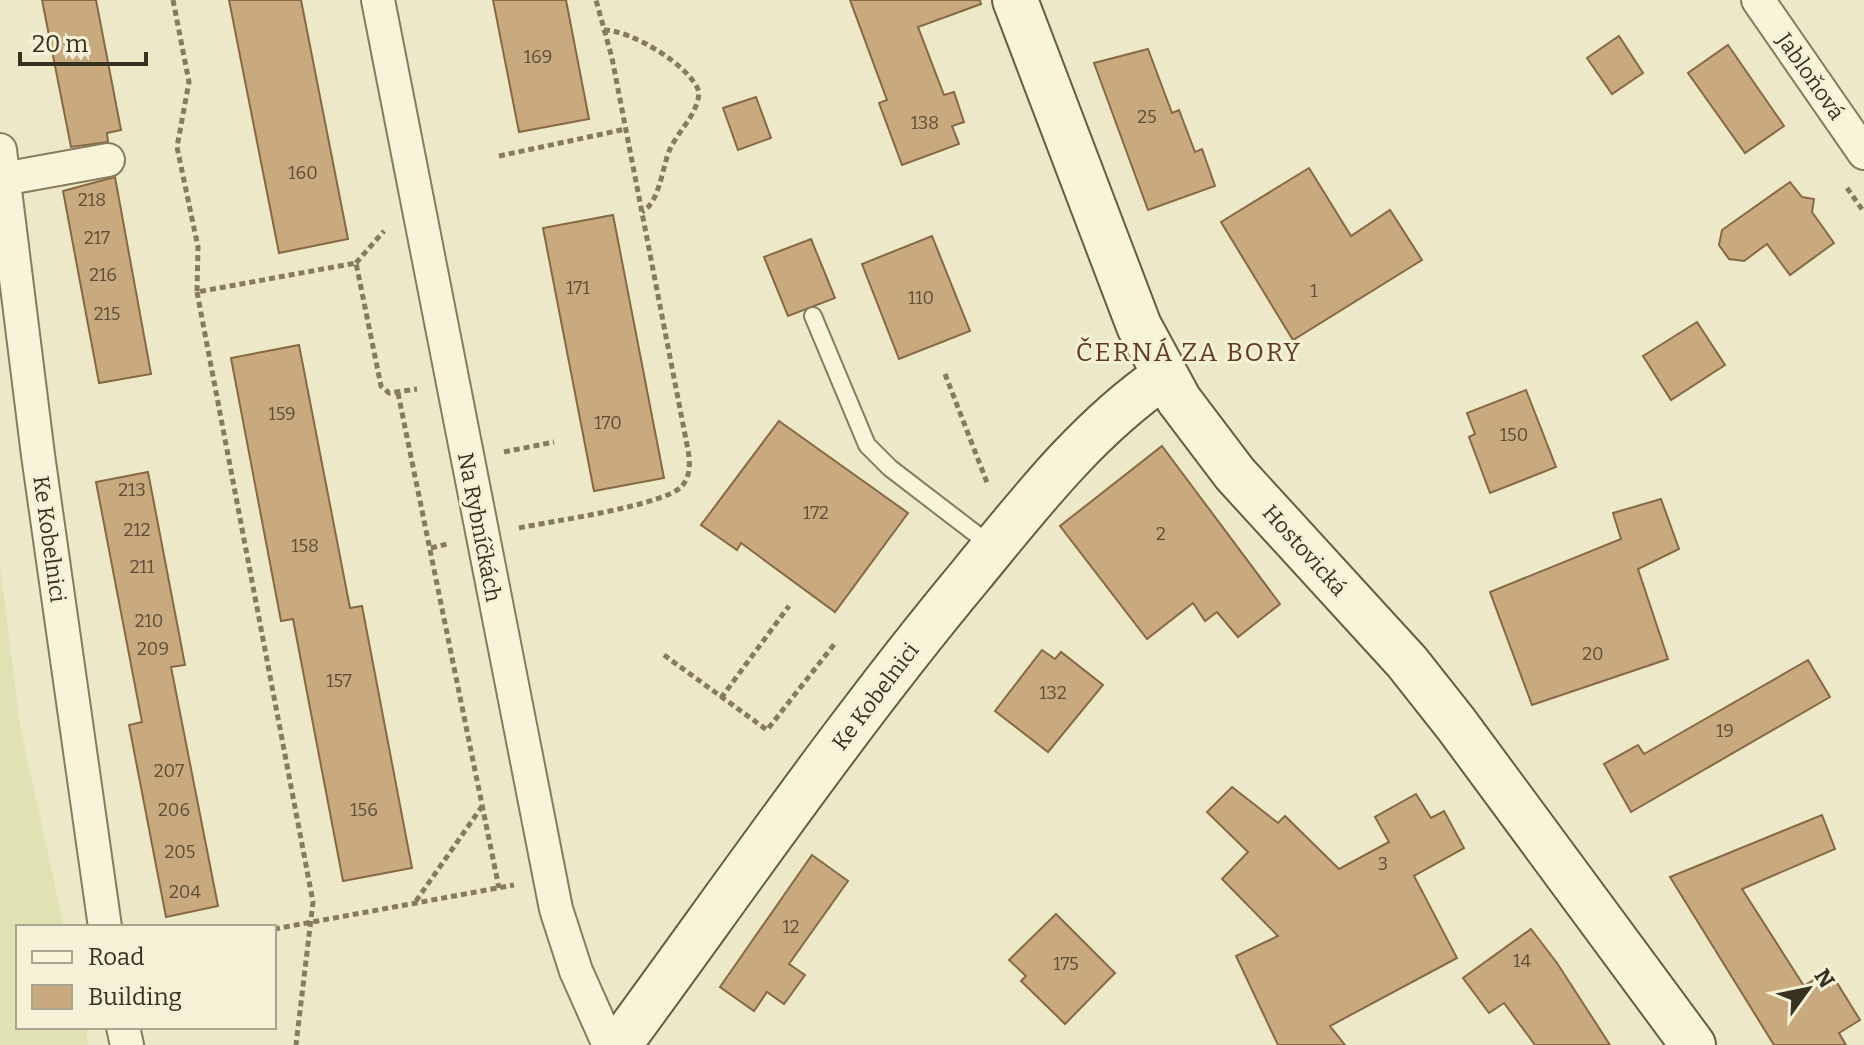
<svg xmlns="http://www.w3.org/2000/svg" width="1864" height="1045" viewBox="0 0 1864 1045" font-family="Bitter,serif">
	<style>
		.farmland { fill: #e1e2b4 }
		.building { fill: #c9aa7e; stroke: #866944; stroke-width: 2 }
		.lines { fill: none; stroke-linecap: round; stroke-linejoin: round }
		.lane-casing { stroke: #887b5d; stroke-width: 20 }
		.street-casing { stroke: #887b5d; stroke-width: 36 }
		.secondary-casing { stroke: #6a5c40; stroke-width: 48 }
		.path { stroke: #887b5d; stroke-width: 5; stroke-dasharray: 6 4; stroke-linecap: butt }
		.lane { stroke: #f8f4da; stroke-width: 16 }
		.street { stroke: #f8f4da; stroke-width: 32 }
		.secondary { stroke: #f8f4da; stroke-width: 44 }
		.labels { text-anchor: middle; stroke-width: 6; stroke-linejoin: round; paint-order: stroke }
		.number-label { font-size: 18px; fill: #5c4e38 }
		.street-label { font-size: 22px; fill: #383020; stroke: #f4f1d6 }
		.quarter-label { font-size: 26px; letter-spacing: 2px; fill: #633a21; stroke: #f4f1d6 }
	</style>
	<rect width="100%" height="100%" fill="#ede8c7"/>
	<polygon class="farmland" points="0,565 20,726 64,927 18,927 18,1027 86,1027 88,1045 0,1045"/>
	<g class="building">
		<polygon points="42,0 96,0 121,130 107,133 108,142 71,147"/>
		<polygon points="229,0 301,0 348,239 279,253"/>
		<polygon points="493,0 566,0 589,119 519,132"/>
		<polygon points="850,0 980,0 981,4 918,27 944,95 954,92 964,122 952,126 959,144 902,165 879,103 887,100"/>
		<polygon points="1619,36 1643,73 1612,94 1587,58"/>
		<polygon points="1728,45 1784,126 1745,153 1688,73"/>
		<polygon points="1148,49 1172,113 1179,110 1195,152 1202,149 1215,186 1148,210 1094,63"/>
		<polygon points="756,97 771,138 738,150 723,108"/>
		<polygon points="1309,168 1351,236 1390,210 1422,260 1293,340 1221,222"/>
		<polygon points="115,177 151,374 99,383 63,191"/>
		<polygon points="1790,182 1802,197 1814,199 1812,212 1834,243 1790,275 1767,244 1744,261 1729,259 1719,245 1722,230"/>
		<polygon points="613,215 664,478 594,491 543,228"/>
		<polygon points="932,236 970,331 899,359 862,264"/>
		<polygon points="811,239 835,298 788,316 764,257"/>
		<polygon points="1697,322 1725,365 1671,400 1643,356"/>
		<polygon points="299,345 350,608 362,606 412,868 343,881 293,619 281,621 231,358"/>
		<polygon points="1526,390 1556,467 1490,493 1469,437 1475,434 1467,413"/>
		<polygon points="779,421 908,513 835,612 741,543 737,550 701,525"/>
		<polygon points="1162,446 1280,604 1238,637 1217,612 1205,621 1193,603 1147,639 1060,526"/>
		<polygon points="148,472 185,665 171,667 218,906 166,917 129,725 142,722 96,482"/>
		<polygon points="1661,499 1679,549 1638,569 1668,659 1532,705 1490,592 1621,539 1613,513"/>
		<polygon points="1042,650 1055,659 1061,652 1103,685 1048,752 995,711"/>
		<polygon points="1808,660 1830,697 1631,812 1604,764 1638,745 1644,754"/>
		<polygon points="1232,787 1278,823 1285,816 1339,869 1389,842 1375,817 1416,794 1431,818 1444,811 1464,848 1414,876 1457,958 1330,1026 1345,1045 1278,1045 1236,956 1278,936 1222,879 1248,852 1207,812"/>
		<polygon points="1822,815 1835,849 1742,889 1804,986 1829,970 1860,1020 1839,1033 1846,1045 1774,1045 1670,877"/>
		<polygon points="812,855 848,881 789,964 805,975 784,1004 767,992 754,1011 720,987"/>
		<polygon points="1056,914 1115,973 1065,1024 1021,981 1026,976 1009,960"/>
		<polygon points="1531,929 1557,963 1610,1045 1535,1045 1504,1003 1489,1013 1463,978"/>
	</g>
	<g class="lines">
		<defs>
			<polyline id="lane" points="813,316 867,445 890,468 993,547"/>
			<g id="street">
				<polyline points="378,0 556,909 576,971 609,1045"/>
				<polyline points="1758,0 1864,153"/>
				<polyline points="0,150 38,455 105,927"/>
				<polyline points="3,179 108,160"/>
				<polyline points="123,1027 127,1045"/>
			</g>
			<g id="secondary">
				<polyline points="1015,0 1139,326 1179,400 1235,474 1407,662 1456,724 1693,1045"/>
				<path d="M619,1045C735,887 846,725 971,575C1030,503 1087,429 1164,376"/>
			</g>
		</defs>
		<use href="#lane" class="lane-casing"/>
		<use href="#street" class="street-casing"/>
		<use href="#secondary" class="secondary-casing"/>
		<g class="path">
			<polyline points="173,0 189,82 177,147 198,247 197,292 356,263 381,386 389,393 417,389"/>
			<path d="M604,30C631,30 691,66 699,92C698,114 679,130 670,149C662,167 660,202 642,212"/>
			<polyline points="499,156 626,129"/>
			<polyline points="1847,188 1864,212"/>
			<polyline points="356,263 384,231"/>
			<polyline points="197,292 313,902 296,1045"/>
			<polyline points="945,374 988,485"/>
			<polyline points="398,393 499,888"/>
			<polyline points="504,452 554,442"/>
			<path d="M519,528C551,521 664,506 682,486C691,475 690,462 688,450L612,58L596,0"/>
			<polyline points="431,548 447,544"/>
			<polyline points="664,655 767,730 836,642"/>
			<polyline points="721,698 789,606"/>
			<polyline points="416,901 483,805"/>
			<polyline points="274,929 514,885"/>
		</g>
		<use href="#lane" class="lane"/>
		<use href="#street" class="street"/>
		<use href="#secondary" class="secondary"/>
	</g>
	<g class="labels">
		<g class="number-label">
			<text x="538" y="63">169</text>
			<text x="1147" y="123">25</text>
			<text x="925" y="129">138</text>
			<text x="303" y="179">160</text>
			<text x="92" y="206">218</text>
			<text x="97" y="244">217</text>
			<text x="103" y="281">216</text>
			<text x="578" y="294">171</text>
			<text x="1314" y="297">1</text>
			<text x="921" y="304">110</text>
			<text x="107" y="320">215</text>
			<text x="282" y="420">159</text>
			<text x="608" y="429">170</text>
			<text x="1514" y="441">150</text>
			<text x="132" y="496">213</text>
			<text x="816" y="519">172</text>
			<text x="137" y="536">212</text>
			<text x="1161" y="540">2</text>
			<text x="305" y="552">158</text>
			<text x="142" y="573">211</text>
			<text x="149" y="627">210</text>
			<text x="153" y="655">209</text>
			<text x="1593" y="660">20</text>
			<text x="339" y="687">157</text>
			<text x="1053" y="699">132</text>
			<text x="1725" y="737">19</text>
			<text x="169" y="777">207</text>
			<text x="174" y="816">206</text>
			<text x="364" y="816">156</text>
			<text x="180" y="858">205</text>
			<text x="1383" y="870">3</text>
			<text x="185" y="898">204</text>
			<text x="791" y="933">12</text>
			<text x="1522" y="967">14</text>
			<text x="1066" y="970">175</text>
		</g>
		<g class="street-label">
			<text transform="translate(1811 76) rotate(55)" y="8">Jabloňová</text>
			<text transform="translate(480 527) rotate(79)" y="8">Na Rybníčkách</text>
			<text transform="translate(50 539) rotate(82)" y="8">Ke Kobelnici</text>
			<text transform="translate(1305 550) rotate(48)" y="8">Hostovická</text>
			<text transform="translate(875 696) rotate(-53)" y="8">Ke Kobelnici</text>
		</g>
		<g class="quarter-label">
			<text x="1189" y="361">ČERNÁ ZA BORY</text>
		</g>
	</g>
	<rect x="16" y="925" width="260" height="104" fill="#f4f1d6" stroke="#a9a48d" stroke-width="2"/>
	<rect x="32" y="951" width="40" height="12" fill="#f8f4da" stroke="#a9a48d" stroke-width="2"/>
	<text x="88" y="965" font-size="24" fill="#383020">Road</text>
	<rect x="32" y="985" width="40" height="24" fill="#c9aa7e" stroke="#a9a48d" stroke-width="2"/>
	<text x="88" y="1005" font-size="24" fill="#383020">Building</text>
	<g transform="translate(1808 989) rotate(57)" stroke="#f4f1d6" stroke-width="6" paint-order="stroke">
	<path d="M0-6L14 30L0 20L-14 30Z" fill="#383020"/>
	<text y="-12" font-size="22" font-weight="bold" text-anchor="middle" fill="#383020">N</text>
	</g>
	<path d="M20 52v12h126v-12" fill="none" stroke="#383020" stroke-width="4"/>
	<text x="32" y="52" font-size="24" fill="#383020" stroke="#f4f1d6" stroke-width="6" paint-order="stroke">20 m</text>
</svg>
